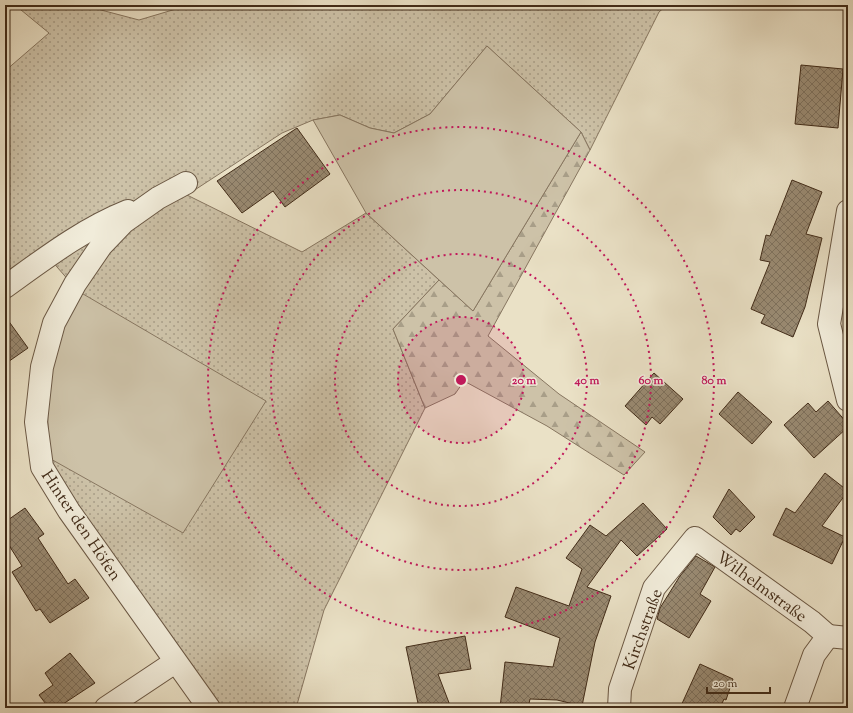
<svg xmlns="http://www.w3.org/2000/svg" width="853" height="713" viewBox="0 0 853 713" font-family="'Sorts Mill Goudy',serif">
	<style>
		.grass { fill: url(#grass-dots); stroke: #877660 }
		.forest { fill: url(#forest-firs); stroke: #877660 }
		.green { fill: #cdc2a8; stroke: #877660 }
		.building { fill: url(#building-cross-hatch); stroke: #412b18 }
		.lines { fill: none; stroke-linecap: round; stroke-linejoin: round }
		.minor-casing { stroke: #6b5844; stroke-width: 24 }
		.minor { stroke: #f1ecda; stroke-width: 22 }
		.ring { fill: none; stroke: #c2185b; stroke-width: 2; stroke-dasharray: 2 4 }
		.labels { text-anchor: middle; stroke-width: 3; stroke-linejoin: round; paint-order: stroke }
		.street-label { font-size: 17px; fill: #412b18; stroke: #f1ecda }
		.centre { fill: #c2185b; stroke: #f1ecda; stroke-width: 2 }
		.ring-label { font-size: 12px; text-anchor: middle; font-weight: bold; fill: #c2185b; stroke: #f1ecda; stroke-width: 3; stroke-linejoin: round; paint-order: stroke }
	</style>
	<defs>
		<pattern id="grass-dots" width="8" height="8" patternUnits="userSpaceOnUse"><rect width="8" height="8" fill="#cdc2a8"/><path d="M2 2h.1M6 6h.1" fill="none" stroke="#a89e88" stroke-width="1.8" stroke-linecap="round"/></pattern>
		<pattern id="forest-firs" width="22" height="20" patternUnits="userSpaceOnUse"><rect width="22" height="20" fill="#cdc2a8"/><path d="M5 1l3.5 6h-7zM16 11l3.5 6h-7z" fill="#a89e88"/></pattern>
		<pattern id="building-cross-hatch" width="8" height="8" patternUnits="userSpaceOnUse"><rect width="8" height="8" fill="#998a72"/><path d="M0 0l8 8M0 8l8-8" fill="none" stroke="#7e715d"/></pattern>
	</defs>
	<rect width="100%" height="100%" fill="#eae1c6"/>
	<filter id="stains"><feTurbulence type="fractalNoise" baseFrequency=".005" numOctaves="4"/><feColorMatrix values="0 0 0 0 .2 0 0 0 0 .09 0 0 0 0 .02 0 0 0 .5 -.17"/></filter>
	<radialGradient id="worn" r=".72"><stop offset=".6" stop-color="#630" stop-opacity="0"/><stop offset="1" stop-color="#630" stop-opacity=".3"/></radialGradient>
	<polygon class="grass" points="15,5 82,5 139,20 176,9 179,5 667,5 659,12 590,150 581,132 487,46 430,114 394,133 370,128 340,115 313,120 282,133 187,195 302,252 366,213 439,280 393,329 425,408 324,610 296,708 212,708 57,479 49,458 78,291 57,267 43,247 5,273 5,71 49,33"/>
	<polygon class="forest" points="581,132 590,150 488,336 559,394 645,452 624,475 547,426 464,381 455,394 425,408 393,329 439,280 473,311"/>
	<g class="green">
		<polygon points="487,46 581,132 473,311 366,213 313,120 340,115 370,128 394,133 430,114"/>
		<polygon points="78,291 266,401 183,533 49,458 47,397 54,333"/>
	</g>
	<g class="building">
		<polygon points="801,65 843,69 838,128 795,124"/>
		<polygon points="297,128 330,174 285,207 273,191 242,213 217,181"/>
		<polygon points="792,180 822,192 806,234 822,238 805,307 793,337 761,323 765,315 751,309 770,262 760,260 766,235 770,236"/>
		<polygon points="5,316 28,348 5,364"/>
		<polygon points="654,373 683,399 660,424 652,417 646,425 625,406"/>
		<polygon points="738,392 772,422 752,444 719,414"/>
		<polygon points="828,401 848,424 848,427 814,458 784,425 808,403 816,412"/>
		<polygon points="825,473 848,491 822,526 845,537 832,564 773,535 786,508 795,513"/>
		<polygon points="729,489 755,517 740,532 736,529 731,535 713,517"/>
		<polygon points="643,503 667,529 637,556 621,540 587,587 611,596 595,642 582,706 557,700 530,699 528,708 500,708 505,662 553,667 560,638 505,617 516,587 569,606 582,569 566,558 590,525 606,536"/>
		<polygon points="25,508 44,534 38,538 68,584 75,579 89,598 50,623 40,609 36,611 12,572 22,566 5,539 5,522"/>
		<polygon points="696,556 715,567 700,594 711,601 689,638 657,619 660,608 680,576"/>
		<polygon points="465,636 471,669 438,674 451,708 419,708 406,647"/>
		<polygon points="70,653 95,683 57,708 49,708 39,695 53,685 45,673"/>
		<polygon points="700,664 733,679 726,700 724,699 720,708 680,708"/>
	</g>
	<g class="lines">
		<defs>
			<g id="minor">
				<polyline points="186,183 158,198 124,222 101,246 75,284 54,323 42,367 36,422 42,467 69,511 209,708"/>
				<polyline points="848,211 829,324 848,400"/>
				<path d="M5,287C44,259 83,229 128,211"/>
				<polyline points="106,708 175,662"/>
				<polyline points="619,708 620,689 654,588 695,538 812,622 828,636"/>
				<polyline points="795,708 814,655 828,636 848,638"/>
			</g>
		</defs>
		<use href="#minor" class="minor-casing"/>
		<use href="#minor" class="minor"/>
	</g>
	<circle cx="461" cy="380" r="63" fill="#c2185b" fill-opacity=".12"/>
	<g class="ring">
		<circle cx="461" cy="380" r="63"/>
		<circle cx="461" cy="380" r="126"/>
		<circle cx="461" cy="380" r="190"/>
		<circle cx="461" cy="380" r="253"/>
	</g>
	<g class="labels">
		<g class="street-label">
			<text transform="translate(82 525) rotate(56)" y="6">Hinter den Höfen</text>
			<text transform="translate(762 586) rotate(36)" y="6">Wilhelmstraße</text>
			<text transform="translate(642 629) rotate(-70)" y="6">Kirchstraße</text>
		</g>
	</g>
	<circle cx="461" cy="380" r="6" class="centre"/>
	<g class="ring-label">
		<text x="524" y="384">20 m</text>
		<text x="587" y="384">40 m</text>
		<text x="651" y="384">60 m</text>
		<text x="714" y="384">80 m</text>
	</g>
	<rect width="853" height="713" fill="none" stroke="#eae1c6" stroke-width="20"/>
	<rect x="6" y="6" width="841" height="701" fill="none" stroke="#412b18" stroke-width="2"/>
	<rect x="10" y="10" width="833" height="693" fill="none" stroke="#412b18"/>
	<path d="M707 687v6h63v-6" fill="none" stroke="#412b18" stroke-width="2"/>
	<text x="713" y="687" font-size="12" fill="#412b18" stroke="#f1ecda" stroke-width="3" paint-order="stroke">20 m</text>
	<rect width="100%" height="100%" filter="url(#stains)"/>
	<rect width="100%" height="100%" fill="url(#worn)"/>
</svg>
